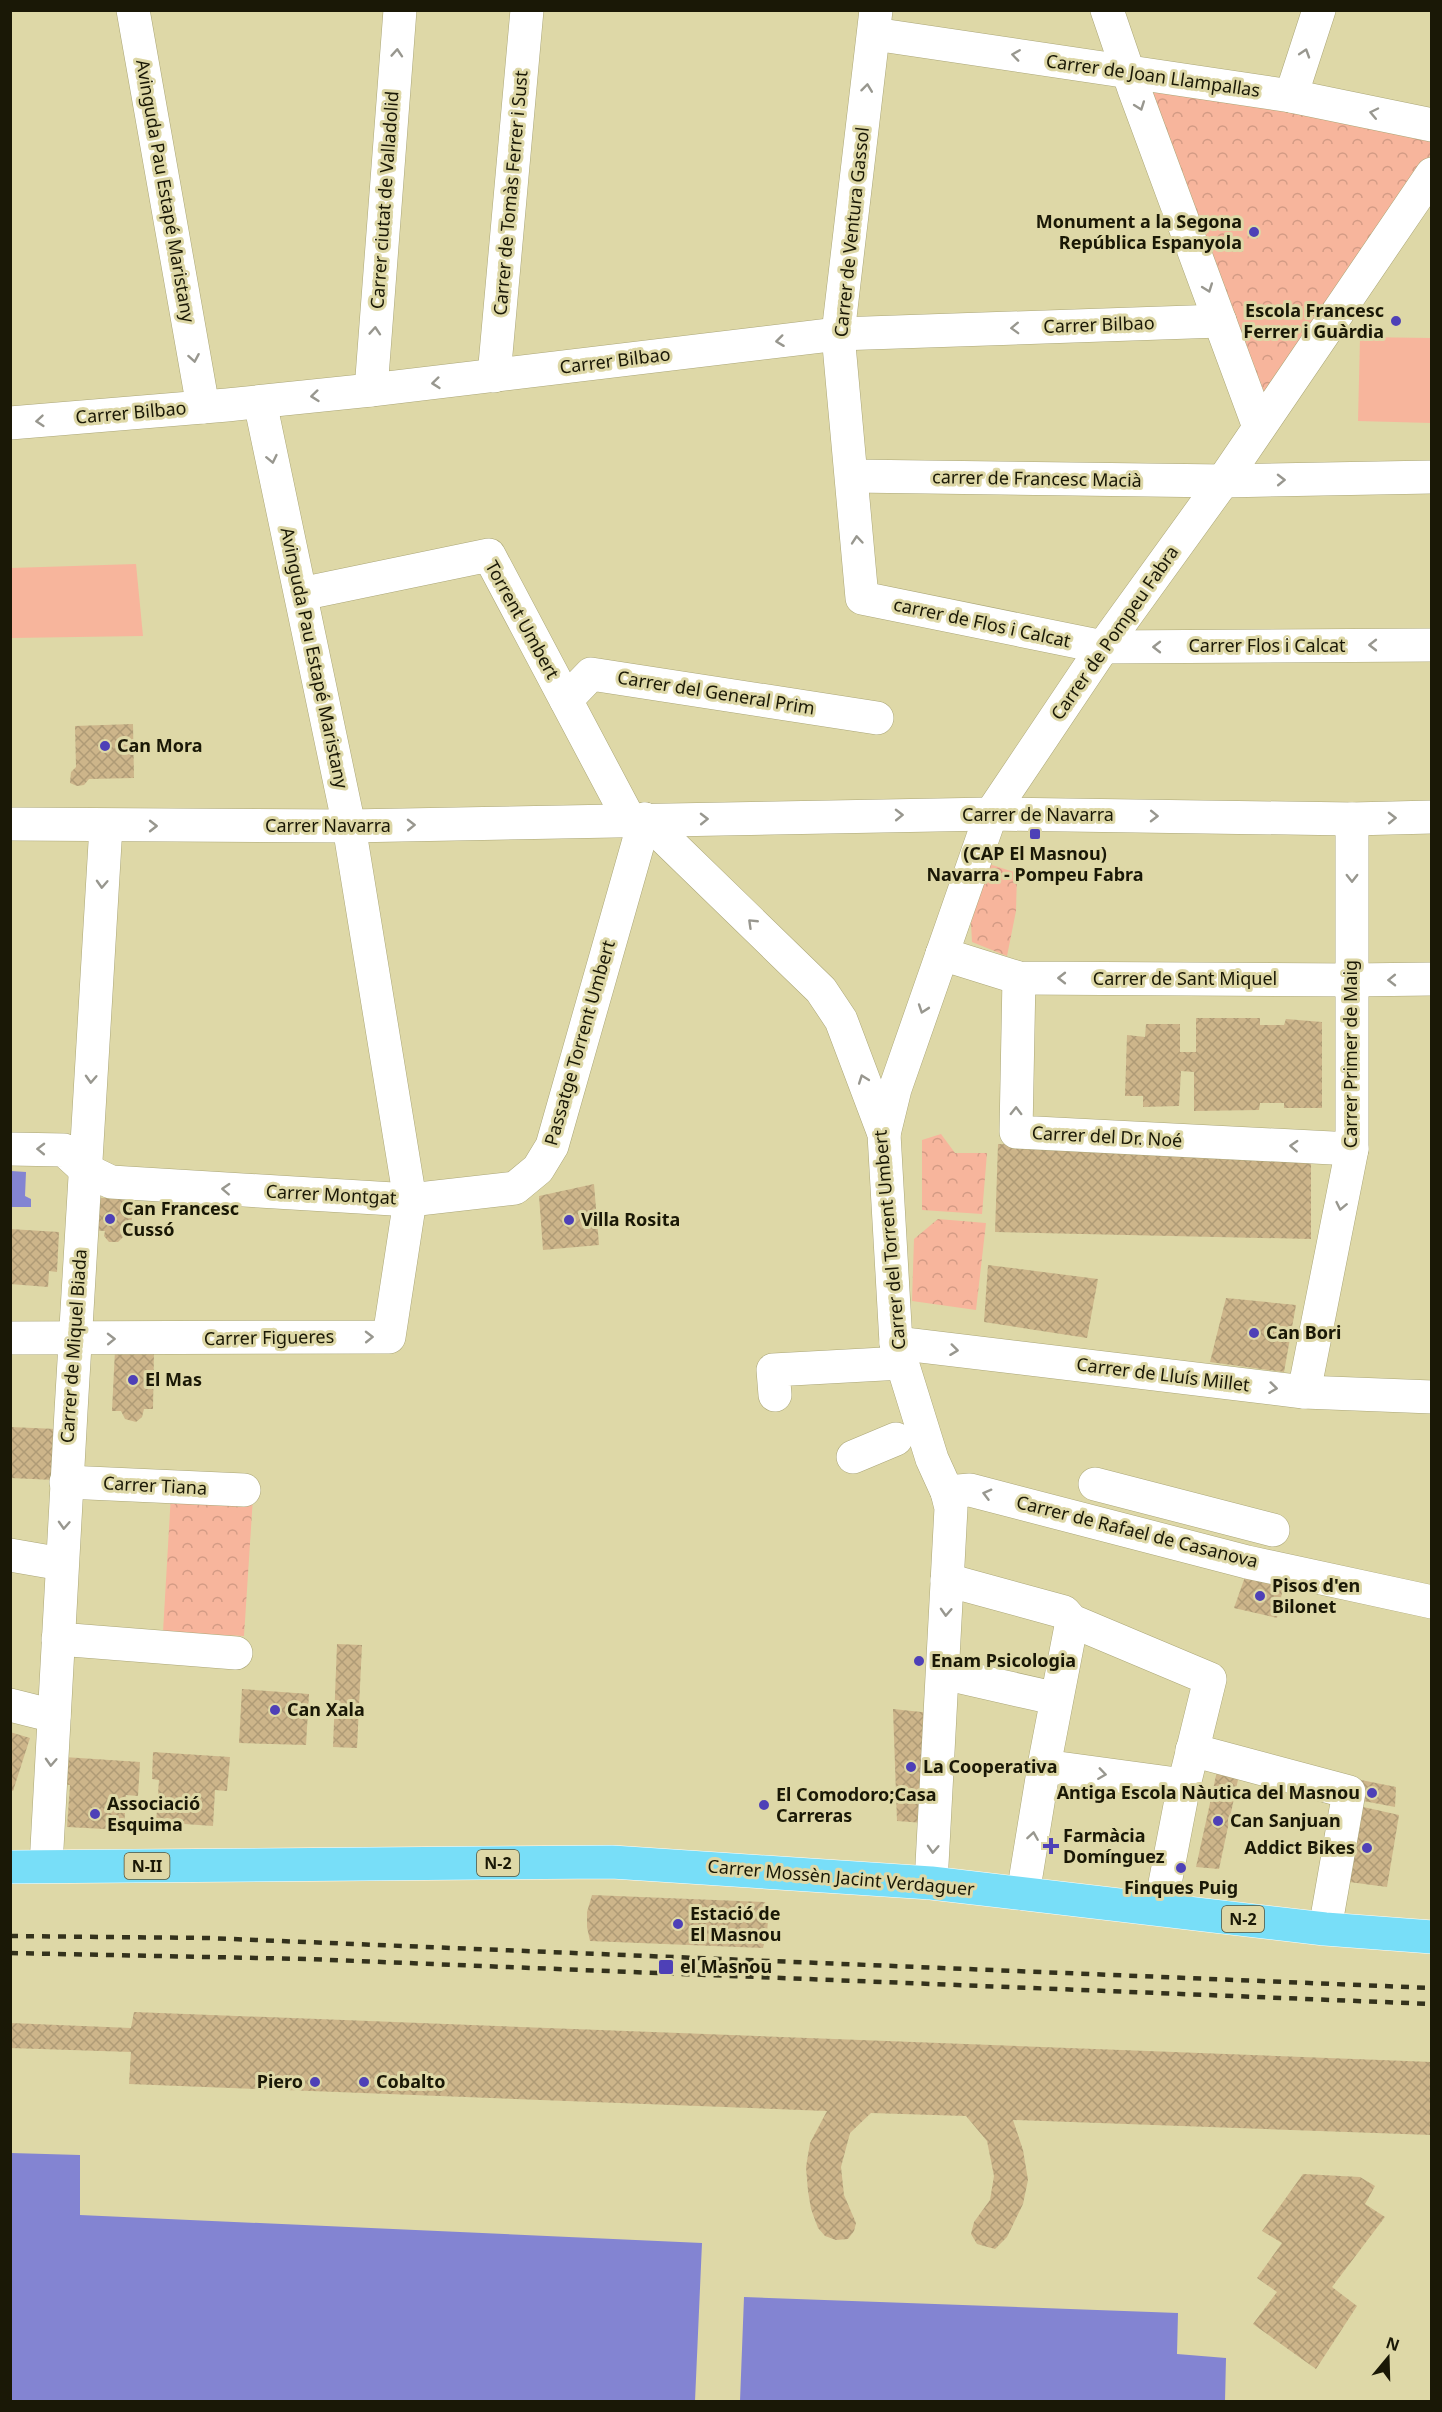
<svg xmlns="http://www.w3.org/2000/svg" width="1442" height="2412" viewBox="0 0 1442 2412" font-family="'Noto Sans',sans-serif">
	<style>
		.park { fill: url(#park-crowns) }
		.pitch { fill: #f7b59c }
		.water { fill: #8384d2 }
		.building { fill: url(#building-cross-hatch) }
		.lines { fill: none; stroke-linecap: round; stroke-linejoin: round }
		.minor-casing { stroke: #aba677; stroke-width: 34 }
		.major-casing { stroke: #fff; stroke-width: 34 }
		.minor { stroke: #fff; stroke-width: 33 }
		.major { stroke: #78def8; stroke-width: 33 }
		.rail { stroke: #34321c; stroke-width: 4.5; stroke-dasharray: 8 8; stroke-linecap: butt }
		.oneway { stroke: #98978f }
		.poi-dot { fill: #4e40b7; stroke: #ded8a7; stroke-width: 2 }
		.labels { text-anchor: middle; stroke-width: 6; stroke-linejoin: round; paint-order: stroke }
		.shield { fill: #ded8a7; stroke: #555236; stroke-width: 1.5 }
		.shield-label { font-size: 16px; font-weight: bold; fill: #1a1806 }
		.street-label { font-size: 18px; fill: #1a1806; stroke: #ded8a7 }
		.poi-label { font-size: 18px; font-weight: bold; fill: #1a1806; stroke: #ded8a7; text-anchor: start }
	</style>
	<defs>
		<pattern id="park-crowns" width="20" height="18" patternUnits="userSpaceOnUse" patternTransform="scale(1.5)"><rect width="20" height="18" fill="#f7b59c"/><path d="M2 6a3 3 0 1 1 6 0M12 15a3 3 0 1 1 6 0" fill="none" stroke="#d39b85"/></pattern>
		<pattern id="building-cross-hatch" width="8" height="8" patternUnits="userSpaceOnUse" patternTransform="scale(1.5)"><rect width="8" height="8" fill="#cdb58a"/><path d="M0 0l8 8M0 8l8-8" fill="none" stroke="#af9b76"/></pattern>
	</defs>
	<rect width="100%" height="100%" fill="#ded8a7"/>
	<g class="park">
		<polygon points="1149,87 1431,136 1431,154 1263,402"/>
		<polygon points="989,864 1017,873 1016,911 1007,956 972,942 971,923"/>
		<polygon points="941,1134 955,1153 987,1153 982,1214 922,1210 922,1140"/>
		<polygon points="938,1219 986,1223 976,1310 912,1301 914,1239"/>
		<polygon points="171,1494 253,1497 244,1636 163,1632"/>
	</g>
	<g class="pitch">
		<polygon points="1360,337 1431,338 1431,423 1358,421"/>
		<polygon points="136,564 143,636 11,638 11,568"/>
	</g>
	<g class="water">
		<polygon points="11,1171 26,1172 25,1196 31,1199 31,1207 11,1207"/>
		<polygon points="11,2153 80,2155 80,2215 702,2243 695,2401 11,2401"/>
		<polygon points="744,2297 1178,2313 1177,2354 1226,2358 1225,2401 740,2401"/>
	</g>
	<g class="building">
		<polygon points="133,724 134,778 89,779 84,785 77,786 70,783 71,772 76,767 75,726"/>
		<polygon points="1196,1018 1260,1018 1260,1025 1284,1025 1286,1019 1322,1022 1322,1108 1284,1108 1284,1103 1260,1103 1259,1110 1194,1111 1194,1072 1181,1071 1179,1106 1143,1107 1143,1096 1125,1096 1127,1035 1145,1037 1146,1024 1180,1024 1180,1052 1196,1052"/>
		<polygon points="998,1144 1311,1157 1311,1239 995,1232"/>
		<polygon points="594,1184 599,1245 543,1250 539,1196"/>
		<polygon points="90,1197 133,1200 131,1233 124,1233 123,1237 118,1242 109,1242 104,1236 105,1231 89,1230"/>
		<polygon points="10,1229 59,1232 57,1272 49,1271 48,1287 10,1284"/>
		<polygon points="988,1265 1098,1279 1087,1338 984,1322"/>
		<polygon points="1226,1298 1296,1305 1284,1372 1210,1362"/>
		<polygon points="115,1350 154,1351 153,1409 144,1409 142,1417 136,1422 125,1419 121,1411 112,1411"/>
		<polygon points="10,1427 57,1429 55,1480 10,1478"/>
		<polygon points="1246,1574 1284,1583 1277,1618 1234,1608"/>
		<polygon points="337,1644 362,1645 357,1748 333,1747"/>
		<polygon points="242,1689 309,1694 306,1745 239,1743"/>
		<polygon points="893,1709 931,1713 924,1823 897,1821"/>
		<polygon points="10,1732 30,1738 13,1791 10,1790"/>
		<polygon points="153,1752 230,1757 227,1791 215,1790 213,1826 156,1822 159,1780 152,1779"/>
		<polygon points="64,1757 140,1762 138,1796 126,1795 124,1830 67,1827 70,1785 63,1784"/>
		<polygon points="1217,1771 1239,1775 1219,1869 1196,1867"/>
		<polygon points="1351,1778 1396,1787 1395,1807 1348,1798"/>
		<polygon points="1350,1804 1399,1815 1387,1887 1334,1880"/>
		<polygon points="592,1895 765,1902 768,1921 767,1933 763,1948 590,1941 587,1927 587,1912"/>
		<polygon points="134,2012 1432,2062 1432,2135 1013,2120 1023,2150 1028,2180 1023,2204 1007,2237 995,2249 977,2244 971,2234 974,2222 990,2200 994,2176 987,2141 966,2116 871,2113 850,2133 841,2167 844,2195 856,2223 854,2231 848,2239 836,2240 825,2236 818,2228 811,2209 808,2191 806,2167 810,2143 827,2111 129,2084 131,2052 10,2048 10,2023 131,2028"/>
		<polygon points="1303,2174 1360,2177 1375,2186 1365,2204 1385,2217 1332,2287 1357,2306 1316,2369 1253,2324 1277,2292 1257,2278 1282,2243 1262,2231"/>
	</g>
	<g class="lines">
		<defs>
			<g id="minor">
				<polyline points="133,10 203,407"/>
				<polyline points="876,10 838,334 862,598 1103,647 1432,645"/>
				<polyline points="1107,10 1134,89 1259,427"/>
				<polyline points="874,34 1291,96 1432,125"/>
				<polyline points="1291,96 1319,10"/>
				<polyline points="494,376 527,10"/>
				<polyline points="371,390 400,10"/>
				<polyline points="10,423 227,405 371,390 838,334 1220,321"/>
				<polyline points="852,476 1223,481 1432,477"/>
				<polyline points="301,594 489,555 629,819"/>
				<polyline points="566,700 591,674 877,718"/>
				<polyline points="645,819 821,990 841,1020 884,1134 896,1343 932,1459 947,1492 951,1508 931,1883"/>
				<polyline points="10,824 349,826 991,814 1352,819 1432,817"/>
				<polyline points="942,954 1019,978 1352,980 1432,979"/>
				<polyline points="1019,978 1016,1132 1352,1149"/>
				<polyline points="884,1134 895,1089 991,814 1103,647 1223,481 1432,174"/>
				<polyline points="10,1149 64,1150 86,1170 111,1182 410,1200 515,1188 538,1169 552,1146 645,819"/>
				<polyline points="10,1338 389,1337 410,1200 349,826 260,402"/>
				<polyline points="896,1343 1304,1392 1432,1397"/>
				<polyline points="1304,1392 1352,1149 1352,819"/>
				<polyline points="775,1395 773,1370 902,1363"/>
				<polyline points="853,1457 896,1439"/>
				<polyline points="66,1482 244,1490"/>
				<polyline points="1095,1484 1273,1530"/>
				<polyline points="947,1492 970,1490 1247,1562 1432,1602"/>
				<polyline points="10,1555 62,1564"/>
				<polyline points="947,1580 1064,1612 1072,1621 1210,1679 1184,1785 1160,1909"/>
				<polyline points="58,1639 236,1653"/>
				<polyline points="956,1676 1049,1697"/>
				<polyline points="10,1705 54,1716"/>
				<polyline points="1192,1750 1349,1792 1325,1929"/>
				<polyline points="1044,1766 1184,1785"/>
				<path d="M46,1866C63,1519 86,1173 106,826"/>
				<polyline points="1023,1894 1044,1766 1072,1621"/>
			</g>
			<polyline id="major" points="10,1867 612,1862 931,1883 1325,1929 1432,1937"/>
		</defs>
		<use href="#minor" class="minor-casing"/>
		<use href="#major" class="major-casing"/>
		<use href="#minor" class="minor"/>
		<use href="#major" class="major"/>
		<g class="rail">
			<polyline points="10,1936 207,1938 1432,1988"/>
			<polyline points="10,1953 307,1959 1432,2004"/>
		</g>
	</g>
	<defs><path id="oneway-chevron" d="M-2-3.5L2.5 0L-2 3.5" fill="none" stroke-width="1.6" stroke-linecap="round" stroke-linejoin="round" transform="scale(1.5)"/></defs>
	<g class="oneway">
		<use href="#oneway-chevron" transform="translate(397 53) rotate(-86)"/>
		<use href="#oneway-chevron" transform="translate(1305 53) rotate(-72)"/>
		<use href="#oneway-chevron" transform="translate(1016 55) rotate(-172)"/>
		<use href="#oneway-chevron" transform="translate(867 88) rotate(-83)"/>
		<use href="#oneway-chevron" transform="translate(1140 106) rotate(70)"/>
		<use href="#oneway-chevron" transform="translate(1374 113) rotate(-168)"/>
		<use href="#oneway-chevron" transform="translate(1208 288) rotate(70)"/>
		<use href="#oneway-chevron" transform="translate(1015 328) rotate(178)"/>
		<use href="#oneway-chevron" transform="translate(375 331) rotate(-86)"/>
		<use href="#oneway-chevron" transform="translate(780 341) rotate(173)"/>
		<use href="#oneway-chevron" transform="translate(194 358) rotate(80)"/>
		<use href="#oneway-chevron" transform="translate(436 383) rotate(174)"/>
		<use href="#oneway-chevron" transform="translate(315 396) rotate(174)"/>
		<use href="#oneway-chevron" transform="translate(40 421) rotate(175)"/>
		<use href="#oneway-chevron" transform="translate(272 459) rotate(78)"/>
		<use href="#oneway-chevron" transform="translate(1281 480) rotate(-1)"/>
		<use href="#oneway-chevron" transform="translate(857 540) rotate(-95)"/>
		<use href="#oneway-chevron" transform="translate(1373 645) rotate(180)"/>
		<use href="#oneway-chevron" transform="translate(1157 647) rotate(180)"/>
		<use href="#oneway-chevron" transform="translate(899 815) rotate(-1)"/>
		<use href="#oneway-chevron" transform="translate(1154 816) rotate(1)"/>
		<use href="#oneway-chevron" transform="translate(1392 818) rotate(-1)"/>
		<use href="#oneway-chevron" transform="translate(704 819) rotate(-1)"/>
		<use href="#oneway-chevron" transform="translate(411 825) rotate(-1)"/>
		<use href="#oneway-chevron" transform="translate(153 826)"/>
		<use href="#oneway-chevron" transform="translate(1352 878) rotate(90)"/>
		<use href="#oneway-chevron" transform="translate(102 884) rotate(93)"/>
		<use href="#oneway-chevron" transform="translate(752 923) rotate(-136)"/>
		<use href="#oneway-chevron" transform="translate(1062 978) rotate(-180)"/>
		<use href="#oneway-chevron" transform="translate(1392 980) rotate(179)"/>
		<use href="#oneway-chevron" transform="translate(923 1009) rotate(109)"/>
		<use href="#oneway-chevron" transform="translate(91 1079) rotate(93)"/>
		<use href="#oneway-chevron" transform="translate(863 1079) rotate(-110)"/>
		<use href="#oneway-chevron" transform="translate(1016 1111) rotate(-89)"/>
		<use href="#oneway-chevron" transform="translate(1294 1146) rotate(-177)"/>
		<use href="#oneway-chevron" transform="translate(41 1149) rotate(-179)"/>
		<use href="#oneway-chevron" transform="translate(226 1189) rotate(-177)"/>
		<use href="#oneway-chevron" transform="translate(1341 1206) rotate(102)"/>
		<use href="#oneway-chevron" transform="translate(369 1337) rotate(-1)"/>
		<use href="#oneway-chevron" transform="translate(111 1339) rotate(-1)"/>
		<use href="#oneway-chevron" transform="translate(954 1350) rotate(7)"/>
		<use href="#oneway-chevron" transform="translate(1273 1388) rotate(7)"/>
		<use href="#oneway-chevron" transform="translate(987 1494) rotate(-165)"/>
		<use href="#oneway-chevron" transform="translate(64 1525) rotate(93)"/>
		<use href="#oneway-chevron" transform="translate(946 1612) rotate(93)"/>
		<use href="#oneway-chevron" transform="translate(51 1762) rotate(93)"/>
		<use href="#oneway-chevron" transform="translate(1102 1774) rotate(8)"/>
		<use href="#oneway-chevron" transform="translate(1033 1836) rotate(-81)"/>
		<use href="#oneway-chevron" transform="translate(933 1849) rotate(93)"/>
	</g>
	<g class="poi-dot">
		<circle cx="1254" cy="232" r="6"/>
		<circle cx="1396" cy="321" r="6"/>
		<circle cx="105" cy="746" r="6"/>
		<rect x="1029" y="828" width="12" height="12" rx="3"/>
		<circle cx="110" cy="1219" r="6"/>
		<circle cx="569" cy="1220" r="6"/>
		<circle cx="1254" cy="1333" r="6"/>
		<circle cx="133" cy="1380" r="6"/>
		<circle cx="1260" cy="1596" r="6"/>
		<circle cx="919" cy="1661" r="6"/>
		<circle cx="275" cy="1710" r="6"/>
		<circle cx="911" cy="1767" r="6"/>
		<circle cx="1372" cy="1793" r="6"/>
		<circle cx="764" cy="1805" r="6"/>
		<circle cx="95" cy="1814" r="6"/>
		<circle cx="1218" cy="1821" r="6"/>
		<path d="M1048 1837h6v6h6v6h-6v6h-6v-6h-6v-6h6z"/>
		<circle cx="1367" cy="1848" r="6"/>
		<circle cx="1181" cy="1868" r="6"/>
		<circle cx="678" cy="1924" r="6"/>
		<rect x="658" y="1959" width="16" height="16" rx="3"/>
		<circle cx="315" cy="2082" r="6"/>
		<circle cx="364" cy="2082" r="6"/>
	</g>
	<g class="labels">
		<g class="shield">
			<rect x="477" y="1850" width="42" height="26" rx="4.5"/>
			<rect x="124.5" y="1853" width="45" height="26" rx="4.5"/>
			<rect x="1222" y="1906" width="42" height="26" rx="4.5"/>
		</g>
		<g class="shield-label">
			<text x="498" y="1869">N-2</text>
			<text x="147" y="1872">N-II</text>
			<text x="1243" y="1925">N-2</text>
		</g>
		<g class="street-label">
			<text transform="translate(1153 76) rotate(8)" y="6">Carrer de Joan Llampallas</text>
			<text transform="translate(165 191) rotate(80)" y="6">Avinguda Pau Estapé Maristany</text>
			<text transform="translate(511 193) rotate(-85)" y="6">Carrer de Tomàs Ferrer i Sust</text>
			<text transform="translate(385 200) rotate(-86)" y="6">Carrer ciutat de Valladolid</text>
			<text transform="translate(852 232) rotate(-84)" y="6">Carrer de Ventura Gassol</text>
			<text transform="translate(1099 325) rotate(-2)" y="6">Carrer Bilbao</text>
			<text transform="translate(615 361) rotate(-7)" y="6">Carrer Bilbao</text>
			<text transform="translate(131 413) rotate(-5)" y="6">Carrer Bilbao</text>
			<text transform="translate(1037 479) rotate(1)" y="6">carrer de Francesc Macià</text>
			<text transform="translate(522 620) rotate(61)" y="6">Torrent Umbert</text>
			<text transform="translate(982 623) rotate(12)" y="6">carrer de Flos i Calcat</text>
			<text transform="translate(1115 633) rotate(-55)" y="6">Carrer de Pompeu Fabra</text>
			<text x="1267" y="652">Carrer Flos i Calcat</text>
			<text transform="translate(314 658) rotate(78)" y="6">Avinguda Pau Estapé Maristany</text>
			<text transform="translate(716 693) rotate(9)" y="6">Carrer del General Prim</text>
			<text x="1038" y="821">Carrer de Navarra</text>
			<text x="328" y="832">Carrer Navarra</text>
			<text x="1185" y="985">Carrer de Sant Miquel</text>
			<text transform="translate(580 1043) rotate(-74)" y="6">Passatge Torrent Umbert</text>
			<text transform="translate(1351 1054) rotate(-90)" y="6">Carrer Primer de Maig</text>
			<text transform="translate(1107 1137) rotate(3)" y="6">Carrer del Dr. Noé</text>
			<text transform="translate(331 1195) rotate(3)" y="6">Carrer Montgat</text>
			<text transform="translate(890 1240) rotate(-95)" y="6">Carrer del Torrent Umbert</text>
			<text transform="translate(269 1338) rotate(-1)" y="6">Carrer Figueres</text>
			<text transform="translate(74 1346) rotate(-86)" y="6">Carrer de Miquel Biada</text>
			<text transform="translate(1163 1375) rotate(7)" y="6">Carrer de Lluís Millet</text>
			<text transform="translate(155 1486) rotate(3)" y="6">Carrer Tiana</text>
			<text transform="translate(1137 1532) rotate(14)" y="6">Carrer de Rafael de Casanova</text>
			<text transform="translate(841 1878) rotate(5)" y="6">Carrer Mossèn Jacint Verdaguer</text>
		</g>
		<g class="poi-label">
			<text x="1242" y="228" text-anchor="end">Monument a la Segona<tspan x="1242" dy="21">República Espanyola</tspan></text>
			<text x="1384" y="317" text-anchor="end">Escola Francesc<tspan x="1384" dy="21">Ferrer i Guàrdia</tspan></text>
			<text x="117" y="752">Can Mora</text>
			<text x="1035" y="860" text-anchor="middle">(CAP El Masnou)<tspan x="1035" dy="21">Navarra - Pompeu Fabra</tspan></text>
			<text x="122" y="1215">Can Francesc<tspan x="122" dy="21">Cussó</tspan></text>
			<text x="581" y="1226">Villa Rosita</text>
			<text x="1266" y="1339">Can Bori</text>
			<text x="145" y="1386">El Mas</text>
			<text x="1272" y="1592">Pisos d'en<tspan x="1272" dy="21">Bilonet</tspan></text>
			<text x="931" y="1667">Enam Psicologia</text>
			<text x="287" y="1716">Can Xala</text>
			<text x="923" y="1773">La Cooperativa</text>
			<text x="1360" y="1799" text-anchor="end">Antiga Escola Nàutica del Masnou</text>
			<text x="776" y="1801">El Comodoro;Casa<tspan x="776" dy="21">Carreras</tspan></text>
			<text x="107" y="1810">Associació<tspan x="107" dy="21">Esquima</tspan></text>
			<text x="1230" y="1827">Can Sanjuan</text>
			<text x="1063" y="1842">Farmàcia<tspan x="1063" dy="21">Domínguez</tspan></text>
			<text x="1355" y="1854" text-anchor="end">Addict Bikes</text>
			<text x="1181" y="1894" text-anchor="middle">Finques Puig</text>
			<text x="690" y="1920">Estació de<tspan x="690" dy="21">El Masnou</tspan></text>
			<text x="680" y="1973">el Masnou</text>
			<text x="303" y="2088" text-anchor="end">Piero</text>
			<text x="376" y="2088">Cobalto</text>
		</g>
	</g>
	<rect width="1442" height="2412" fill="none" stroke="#1a1806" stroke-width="24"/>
	<g transform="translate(1388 2358) rotate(19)" stroke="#ded8a7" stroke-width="4.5" paint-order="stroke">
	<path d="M0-4.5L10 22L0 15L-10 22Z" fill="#1a1806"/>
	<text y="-9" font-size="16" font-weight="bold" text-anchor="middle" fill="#1a1806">N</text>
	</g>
</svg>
